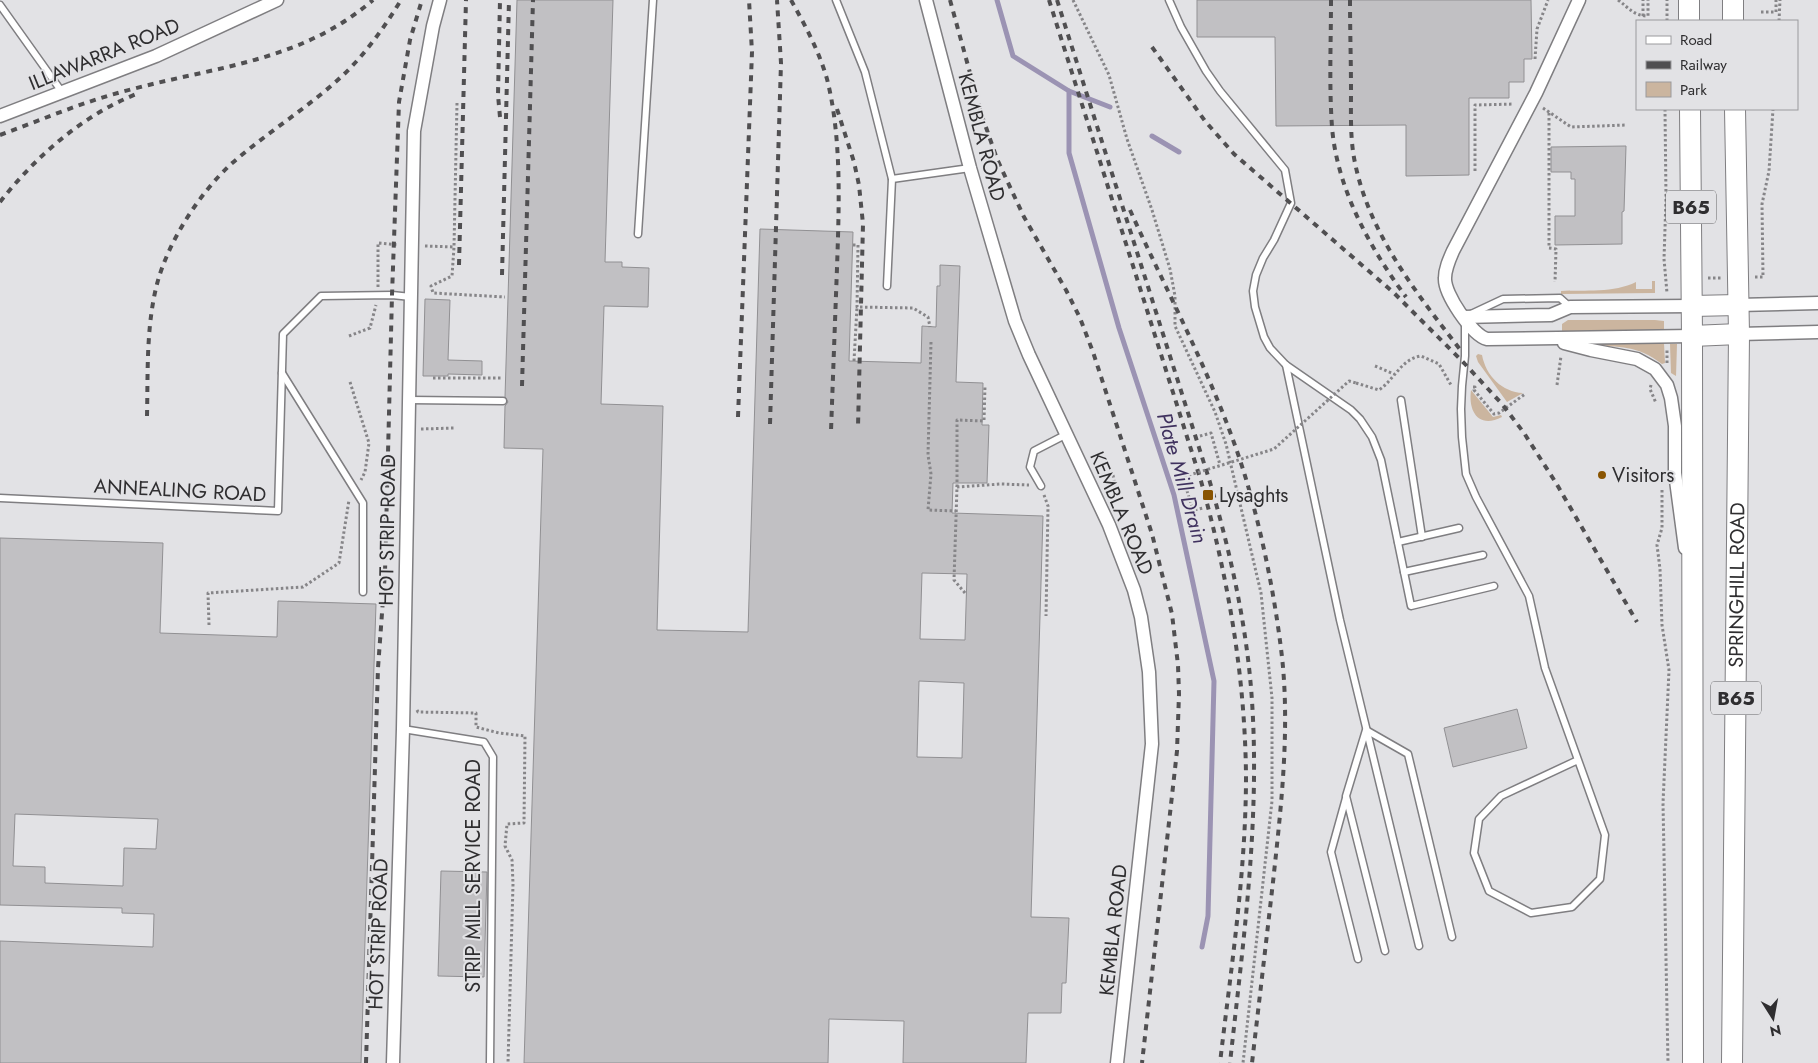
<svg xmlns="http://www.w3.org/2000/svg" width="1818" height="1063" viewBox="0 0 1818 1063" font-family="Jost,sans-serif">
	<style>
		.green { fill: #cbb59f }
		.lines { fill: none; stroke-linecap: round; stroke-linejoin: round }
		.stream { stroke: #9b93b3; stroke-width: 5 }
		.building { fill: #c1c0c3; stroke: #919093; fill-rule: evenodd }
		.lane-casing { stroke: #7f7e81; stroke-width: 9 }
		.street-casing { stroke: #7f7e81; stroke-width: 15 }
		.primary-casing { stroke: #7f7e81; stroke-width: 22 }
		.path { stroke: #868588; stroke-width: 3; stroke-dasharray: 2.5 2.5; stroke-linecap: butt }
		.lane { stroke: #fff; stroke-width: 6 }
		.street { stroke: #fff; stroke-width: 12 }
		.primary { stroke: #fff; stroke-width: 20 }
		.rail { stroke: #504f51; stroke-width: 4; stroke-dasharray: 6 6; stroke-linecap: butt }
		.path-bridge { stroke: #868588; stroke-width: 3; stroke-dasharray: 2.5 2.5; stroke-linecap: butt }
		.poi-dot { fill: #895401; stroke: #e2e2e5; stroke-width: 2 }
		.labels { text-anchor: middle; stroke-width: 4; stroke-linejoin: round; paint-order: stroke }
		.shield { fill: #e2e2e5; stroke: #656466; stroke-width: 1 }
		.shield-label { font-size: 19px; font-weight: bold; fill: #2f2e30 }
		.street-label { font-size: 20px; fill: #2f2e30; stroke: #e2e2e5 }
		.poi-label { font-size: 20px; fill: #2f2e30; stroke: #e2e2e5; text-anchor: start }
		.water-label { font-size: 21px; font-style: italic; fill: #3f315e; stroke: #e2e2e5 }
	</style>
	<rect width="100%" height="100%" fill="#e2e2e5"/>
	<g class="green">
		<path d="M1652,281H1655V293L1561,294V291C1585,290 1614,293 1636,282V289H1652Z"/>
		<polygon points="1568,320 1655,320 1664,321 1664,330 1644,333 1565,333 1562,332 1562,324"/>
		<path d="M1590,343H1664L1665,363L1662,364C1637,345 1620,347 1590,345Z"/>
		<polygon points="1670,344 1677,344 1676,376 1671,373"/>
		<path d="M1478,354L1482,355C1486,376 1502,392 1523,393L1507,402L1478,362L1476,356Z"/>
		<path d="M1471,390L1493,417L1501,415L1502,417C1479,429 1468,412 1471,390Z"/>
	</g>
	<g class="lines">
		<g class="stream">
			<polyline points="997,0 1013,56 1069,91 1069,153 1119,328 1174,495 1214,681 1208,916 1202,947"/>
			<polyline points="1069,91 1110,107"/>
			<polyline points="1152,136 1179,152"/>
		</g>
	</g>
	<g class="building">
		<path d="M517,0H613L605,262H622V267L649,268L648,307L604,306L601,404L663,406L657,630L748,632L760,229L853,232L849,361L921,363L922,326L936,327L937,286H940V265L960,266L956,382L983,383L982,425H989L987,483H953L952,513L1043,516L1031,917L1069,918L1066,983H1062L1061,1013H1028L1026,1063H903L904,1021L829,1019L828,1063H524L543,449L504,448L505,406L508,402L505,397ZM922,573L967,574L965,640L920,639ZM919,681L964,683L962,758L917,757Z"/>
		<polygon points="1197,0 1531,0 1532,59 1524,59 1524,82 1509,82 1509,98 1469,98 1469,175 1406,176 1406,125 1276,126 1275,37 1197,37"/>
		<polygon points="1626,146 1624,211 1622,212 1622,244 1555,245 1555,216 1575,216 1575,179 1571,179 1571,172 1551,172 1551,147"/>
		<polygon points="425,299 450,300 448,360 482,361 482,375 448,374 448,376 423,376"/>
		<path d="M0,538L163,543L160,633L277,637L278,601L376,604L361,1063H0V941L153,947L154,914L122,913V908L0,905ZM15,814L158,819L156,849L124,848L123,886L45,883V867L13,866Z"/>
		<polygon points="1517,709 1527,748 1453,767 1444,728"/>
		<polygon points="441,871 487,872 484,977 438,976"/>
	</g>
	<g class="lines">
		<defs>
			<g id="lane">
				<polyline points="836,0 865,72 892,179"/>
				<polyline points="1169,0 1181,27 1206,71 1220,91 1285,170 1291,203 1274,240 1263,258 1256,275 1253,291 1255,307 1264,337 1270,348 1286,365 1351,410 1360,419 1372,437 1381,460 1411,606 1494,586"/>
				<polyline points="0,5 62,92"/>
				<polyline points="638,234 653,0"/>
				<polyline points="887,286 892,179 970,168"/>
				<polyline points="1471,314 1503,299 1560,298 1570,307"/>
				<polyline points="1465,322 1465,356 1462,386 1461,409 1462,437 1466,474 1476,497 1529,596 1545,668 1605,835 1600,879 1572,907 1531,913 1489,891 1474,853 1479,819 1501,796 1578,760"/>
				<polyline points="1286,365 1340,620 1419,946"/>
				<polyline points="282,373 363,503 363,592"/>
				<polyline points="409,400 503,401"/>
				<polyline points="1401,400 1422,537"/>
				<polyline points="1041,486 1030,467 1034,451 1067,434"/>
				<polyline points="0,498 278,511 283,334 321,296 392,295 411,297"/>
				<polyline points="1398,542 1459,528"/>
				<polyline points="1404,572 1483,555"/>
				<polyline points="403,729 484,742 493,757 490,1063"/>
				<polyline points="1346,798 1331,852 1358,959"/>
				<polyline points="1385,951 1346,796 1366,730 1408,754 1452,937"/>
			</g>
			<g id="street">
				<polyline points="926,0 970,168 1015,321 1029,355 1109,525 1134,590 1141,617 1149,672 1152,744 1117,1063"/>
				<path d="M1579,0L1536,93L1453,251C1449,260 1445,269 1445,278C1444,294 1472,335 1487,339L1692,336"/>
				<polyline points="0,116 156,56 277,0"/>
				<polyline points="1738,305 1818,303"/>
				<polyline points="1464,317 1551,315 1570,307 1692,306"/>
				<polyline points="1739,334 1818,332"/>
				<polyline points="1564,343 1591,350 1637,359 1655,369 1667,385 1671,398 1675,426 1675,473 1685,548"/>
				<polyline points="393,1063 403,729 414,131 433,26 440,0"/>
			</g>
			<g id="primary">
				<polyline points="1689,0 1689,21"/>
				<polyline points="1733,0 1733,21"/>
				<polyline points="1690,109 1692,336 1693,1063"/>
				<polyline points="1692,306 1738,305"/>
				<polyline points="1692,336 1739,334"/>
				<path id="s1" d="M1732,1063L1739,334L1735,109"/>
			</g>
		</defs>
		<use href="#lane" class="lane-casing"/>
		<use href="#street" class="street-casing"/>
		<use href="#primary" class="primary-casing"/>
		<g class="path">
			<polyline points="1073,0 1109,75 1127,139 1152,210 1170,269 1175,296 1175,326 1215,412 1226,444 1261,593 1272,698 1272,801 1243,1063"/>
			<path d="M1618,0C1629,8 1634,16 1648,16V0"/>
			<polyline points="1761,12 1776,12 1776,0"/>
			<polyline points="1643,16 1643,0"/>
			<polyline points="1667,21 1667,0"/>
			<polyline points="1779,21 1780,0"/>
			<polyline points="1535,59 1537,29 1548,0"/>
			<polyline points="457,103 454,247 452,276 431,286 433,293 505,297"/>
			<polyline points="1543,108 1571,127 1627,125"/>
			<polyline points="1665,109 1666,198 1664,259 1667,293"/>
			<polyline points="1549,113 1549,248 1556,249 1555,282"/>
			<polyline points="1475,171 1475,105 1514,104"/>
			<polyline points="853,245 858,245 857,307 913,308 928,317 930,327"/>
			<polyline points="425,246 454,247"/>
			<polyline points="1755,277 1763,277 1762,204 1769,171 1773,109"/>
			<polyline points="1708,278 1721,278"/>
			<polyline points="378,287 378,243 398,245"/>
			<polyline points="349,336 370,328 376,305"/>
			<polyline points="931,342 928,455 931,474 928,510 956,511"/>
			<polyline points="854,361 857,307"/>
			<polyline points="1667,363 1667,349"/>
			<polyline points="1375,366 1394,374"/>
			<polyline points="433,378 501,378"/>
			<polyline points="350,382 369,443 365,472 361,480"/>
			<path d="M1356,383L1379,390C1394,380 1401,359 1421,356L1439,364L1451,385"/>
			<polyline points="1557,385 1561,356"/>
			<polyline points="1651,385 1650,389 1656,403"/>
			<polyline points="1473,387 1475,387 1474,390 1494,414 1499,413 1525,394"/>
			<polyline points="421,429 455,428"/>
			<polyline points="1200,436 1211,433 1220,465"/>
			<polyline points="1113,475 1115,486 1117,486"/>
			<polyline points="1184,481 1193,510"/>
			<polyline points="957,487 957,420 984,421 985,385"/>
			<polyline points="1662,490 1662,528 1657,545 1660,569 1662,625 1669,670 1663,803 1668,1063"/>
			<polyline points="1044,495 1048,506 1046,616"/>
			<polyline points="1190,511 1203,508"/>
			<polyline points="965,593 954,580 957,487 1001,484 1029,485"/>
			<polyline points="209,625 208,593 303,587 339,563 349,500"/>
			<polyline points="417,710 418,712 476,713 476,727 499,733 525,736 524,823 507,824 505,846 512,860 513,884 508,1063"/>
		</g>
		<use href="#lane" class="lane"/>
		<use href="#street" class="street"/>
		<use href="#primary" class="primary"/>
		<g class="rail">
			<path d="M791,0C805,25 819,51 827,79C842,138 839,207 837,268C835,322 833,376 831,431"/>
			<polyline points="950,0 981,113 997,159 1024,217 1066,290 1080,318 1093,352 1152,534 1172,614 1178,665 1179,694 1177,751 1142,1063"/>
			<path d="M1049,0L1201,481C1228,578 1245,675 1246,776C1246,872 1231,968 1220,1063"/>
			<path d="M1057,0L1209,479C1230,551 1247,625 1252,701C1260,822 1243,943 1230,1063"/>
			<path d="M1331,0C1331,42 1329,85 1332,127C1337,189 1370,248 1406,297"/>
			<path d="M1350,0C1350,30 1351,61 1351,91C1351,115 1350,139 1355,163C1370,236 1418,295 1462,352"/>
			<polyline points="1152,47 1205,121 1234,154 1394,293 1464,363 1502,404 1524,433 1556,483 1637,622"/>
			<polyline points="837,109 854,162 859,185 863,224 858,427"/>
			<polyline points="500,117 498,95 500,0"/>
			<path d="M0,135C44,119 87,100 133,89C219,66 302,61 373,0"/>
			<path d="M0,202C36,156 84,114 139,93"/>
			<path d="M1130,210C1170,299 1218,386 1246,479C1263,537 1275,597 1282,657C1290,731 1281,808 1273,882C1266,943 1259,1003 1252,1063"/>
			<polyline points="459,265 466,0"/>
			<polyline points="502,275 509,0"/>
			<polyline points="522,386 533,0"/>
			<path d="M147,416C148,372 146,327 157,284C168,242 199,194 230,165C265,134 306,109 340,78C364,56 384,28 401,0"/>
			<polyline points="738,417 752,52 749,0"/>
			<polyline points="770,424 781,63 777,0"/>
			<polyline points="366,1063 378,668 385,572 392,295 399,102 410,40 422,0"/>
		</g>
		<polyline class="path-bridge" points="1184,481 1183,477 1274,449 1349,381 1356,383"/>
	</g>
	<g class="poi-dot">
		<circle cx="1602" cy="475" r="5"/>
		<rect x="1202" y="489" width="12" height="12" rx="2.5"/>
	</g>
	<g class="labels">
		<g class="shield">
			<rect x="1666" y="190.5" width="50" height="33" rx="4"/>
			<rect x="1711" y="681.5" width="50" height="33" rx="4"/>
		</g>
		<g class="shield-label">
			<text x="1691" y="214">B65</text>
			<text x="1736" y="705">B65</text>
		</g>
		<g class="street-label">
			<text transform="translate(104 54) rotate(-22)" y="7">ILLAWARRA ROAD</text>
			<text transform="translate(982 137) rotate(75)" y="7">KEMBLA ROAD</text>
			<text transform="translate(180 490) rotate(3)" y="7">ANNEALING ROAD</text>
			<text transform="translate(1122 513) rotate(67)" y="7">KEMBLA ROAD</text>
			<text transform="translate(387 530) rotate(-89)" y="7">HOT STRIP ROAD</text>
			<text dy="7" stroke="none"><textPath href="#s1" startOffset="478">SPRINGHILL ROAD</textPath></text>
			<text transform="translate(473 876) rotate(-90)" y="7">STRIP MILL SERVICE ROAD</text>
			<text transform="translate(1113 930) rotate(-84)" y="7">KEMBLA ROAD</text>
			<text transform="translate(378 934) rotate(-88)" y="7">HOT STRIP ROAD</text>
		</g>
		<g class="poi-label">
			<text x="1612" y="482">Visitors</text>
			<text x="1219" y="502">Lysaghts</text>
		</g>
		<g class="water-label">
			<text transform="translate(1182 478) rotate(74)" y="7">Plate Mill Drain</text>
		</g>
	</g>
	<rect x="1636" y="20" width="162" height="90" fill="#e2e2e5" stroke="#9a9a9d"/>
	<rect x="1646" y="36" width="25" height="8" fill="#ffffff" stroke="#9a9a9d"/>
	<text x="1680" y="45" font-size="15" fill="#2f2e30">Road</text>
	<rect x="1646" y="61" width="25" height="8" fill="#504f51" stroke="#9a9a9d"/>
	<text x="1680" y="70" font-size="15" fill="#2f2e30">Railway</text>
	<rect x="1646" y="82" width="25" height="15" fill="#cbb59f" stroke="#9a9a9d"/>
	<text x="1680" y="95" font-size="15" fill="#2f2e30">Park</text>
	<g transform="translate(1773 1018) rotate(169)" stroke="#e2e2e5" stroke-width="4" paint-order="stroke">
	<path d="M0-4L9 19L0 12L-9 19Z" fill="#2f2e30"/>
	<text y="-8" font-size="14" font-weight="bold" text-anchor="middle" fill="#2f2e30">N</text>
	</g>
</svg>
